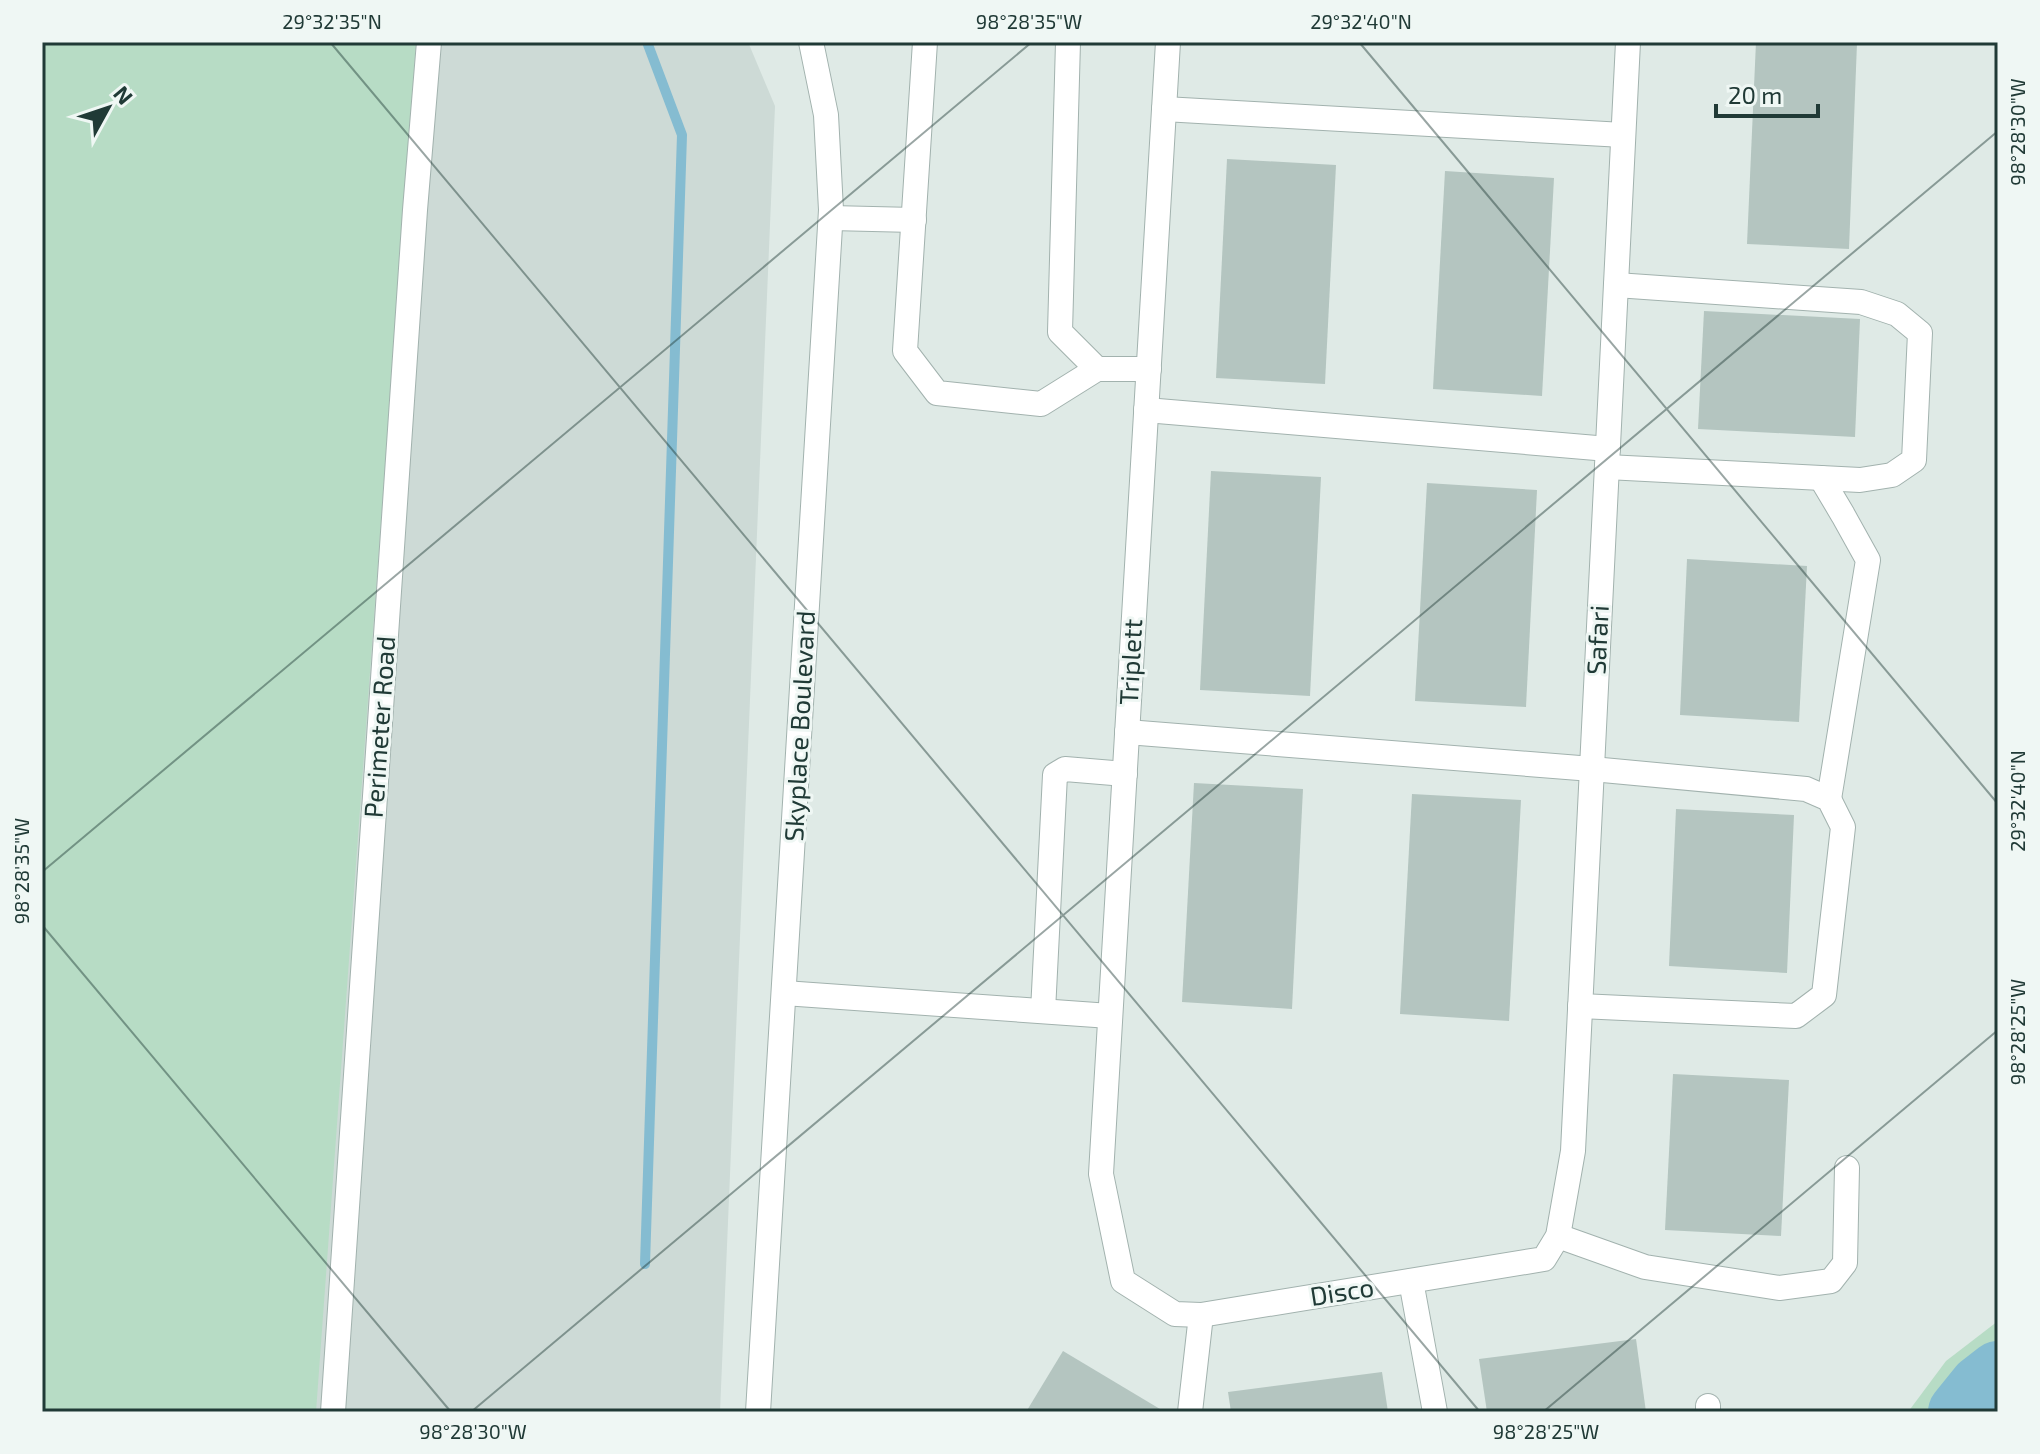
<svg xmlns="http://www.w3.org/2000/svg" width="2040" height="1454" viewBox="0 0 2040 1454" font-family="'Exo 2',sans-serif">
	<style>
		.built { fill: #cddad6 }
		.green { fill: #b7dcc5 }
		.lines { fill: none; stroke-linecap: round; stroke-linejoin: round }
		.stream { stroke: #85bcd1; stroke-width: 10 }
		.river { stroke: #85bcd1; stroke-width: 62 }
		.building { fill: #b4c5c0 }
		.minor-casing { stroke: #a2b2ae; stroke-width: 26 }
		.minor { stroke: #fff; stroke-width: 24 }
		.ticks { fill: none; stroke: #203a36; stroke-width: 2; stroke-opacity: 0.45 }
		.labels { text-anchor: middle; stroke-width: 6; stroke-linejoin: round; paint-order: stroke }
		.street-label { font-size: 26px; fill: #203a36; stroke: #eff7f4 }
		.neatline { fill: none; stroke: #203a36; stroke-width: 3 }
		.ticks-label { font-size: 20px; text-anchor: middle; fill: #203a36 }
	</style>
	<rect width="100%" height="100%" fill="#dfeae6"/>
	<polygon class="built" points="42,42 748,42 775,106 720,1412 42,1412"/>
	<g class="green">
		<polygon points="42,42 416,42 316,1412 42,1412"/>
		<polygon points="1998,1321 1998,1412 1908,1412 1946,1361"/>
	</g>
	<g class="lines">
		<polyline class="stream" points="645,1264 682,135 647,42"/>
		<polyline class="river" points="1959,1412 1980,1386 1998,1372"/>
	</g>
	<g class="building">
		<polygon points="1756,42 1857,43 1849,249 1747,244"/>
		<polygon points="1227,159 1336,165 1325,384 1216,378"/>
		<polygon points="1445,171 1554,178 1542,396 1433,389"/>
		<polygon points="1704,311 1860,319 1855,437 1698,429"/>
		<polygon points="1211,471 1321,477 1310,696 1200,690"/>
		<polygon points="1427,483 1537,490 1526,707 1415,701"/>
		<polygon points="1687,559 1807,566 1799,722 1680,715"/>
		<polygon points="1194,783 1303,789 1292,1009 1182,1002"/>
		<polygon points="1412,794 1521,800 1509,1021 1400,1014"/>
		<polygon points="1676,809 1794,815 1787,973 1669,966"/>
		<polygon points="1673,1074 1789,1080 1781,1236 1665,1230"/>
		<polygon points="1636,1339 1646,1412 1487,1412 1479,1359"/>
		<polygon points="1063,1351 1165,1412 1026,1412"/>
		<polygon points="1382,1372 1388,1412 1231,1412 1228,1392"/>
	</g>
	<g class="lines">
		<defs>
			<g id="minor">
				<polyline points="925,42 905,351 937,393 1041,404 1097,369 1149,369"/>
				<polyline points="1068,42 1060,332 1097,369"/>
				<polyline points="1168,42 1101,1174 1123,1281 1175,1314 1201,1315 1544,1259 1558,1236 1573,1151 1628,42"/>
				<polyline points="1164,109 1623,135"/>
				<polyline points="831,218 914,220"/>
				<polyline points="1146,410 1608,449"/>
				<polyline points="1607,467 1860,480 1892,475 1914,460 1920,333 1897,314 1861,302 1616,285"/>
				<polyline points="1821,478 1843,515 1868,560 1829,799"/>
				<polyline points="1127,732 1592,769 1806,789 1829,799 1843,827 1824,995 1796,1016 1580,1006"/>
				<polyline points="784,993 1110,1016"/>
				<polyline points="1043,1011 1055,775 1065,769 1125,774"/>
				<polyline points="1558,1236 1645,1267 1779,1288 1831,1281 1845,1263 1847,1168"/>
				<polyline points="1411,1281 1435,1412"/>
				<polyline points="1708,1406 1708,1412"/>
				<polyline points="333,1412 415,210 429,42"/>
				<polyline points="758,1412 831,210 826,115 811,42"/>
				<polyline points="1190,1412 1201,1315"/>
			</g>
		</defs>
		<use href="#minor" class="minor-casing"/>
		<use href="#minor" class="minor"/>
	</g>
	<path class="ticks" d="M330,42L1480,1412M1359,42L1998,804M42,872L1032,42M42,925L451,1412M471,1412L1998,131M1543,1412L1998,1030"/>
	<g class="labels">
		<g class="street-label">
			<text transform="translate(1598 640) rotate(-87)" y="9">Safari</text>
			<text transform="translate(1131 662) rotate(-87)" y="9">Triplett</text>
			<text transform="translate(800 726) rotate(-87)" y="9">Skyplace Boulevard</text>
			<text transform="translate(380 727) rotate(-86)" y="9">Perimeter Road</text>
			<text transform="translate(1342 1292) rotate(-9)" y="9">Disco</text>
		</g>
	</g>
	<rect width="2040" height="1454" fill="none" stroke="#eff7f4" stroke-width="88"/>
	<g transform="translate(108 108) rotate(50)" stroke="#eff7f4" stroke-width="6" paint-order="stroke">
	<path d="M0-6L14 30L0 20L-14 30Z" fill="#203a36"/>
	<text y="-12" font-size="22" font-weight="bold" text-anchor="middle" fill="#203a36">N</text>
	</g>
	<path d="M1716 104v12h102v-12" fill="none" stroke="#203a36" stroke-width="4"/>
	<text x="1728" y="104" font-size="24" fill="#203a36" stroke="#eff7f4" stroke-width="6" paint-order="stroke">20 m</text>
	<rect x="44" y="44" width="1952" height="1366" class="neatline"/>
	<g class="ticks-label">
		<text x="332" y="29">29°32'35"N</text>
		<text x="1029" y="29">98°28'35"W</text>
		<text x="1361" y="29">29°32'40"N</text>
		<text transform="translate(2018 132) rotate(-90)" y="7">98°28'30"W</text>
		<text transform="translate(2018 801) rotate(-90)" y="7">29°32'40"N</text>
		<text transform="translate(22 871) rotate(-90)" y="7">98°28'35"W</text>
		<text transform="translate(2018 1032) rotate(-90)" y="7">98°28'25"W</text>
		<text x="473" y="1439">98°28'30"W</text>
		<text x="1546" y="1439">98°28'25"W</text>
	</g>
</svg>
